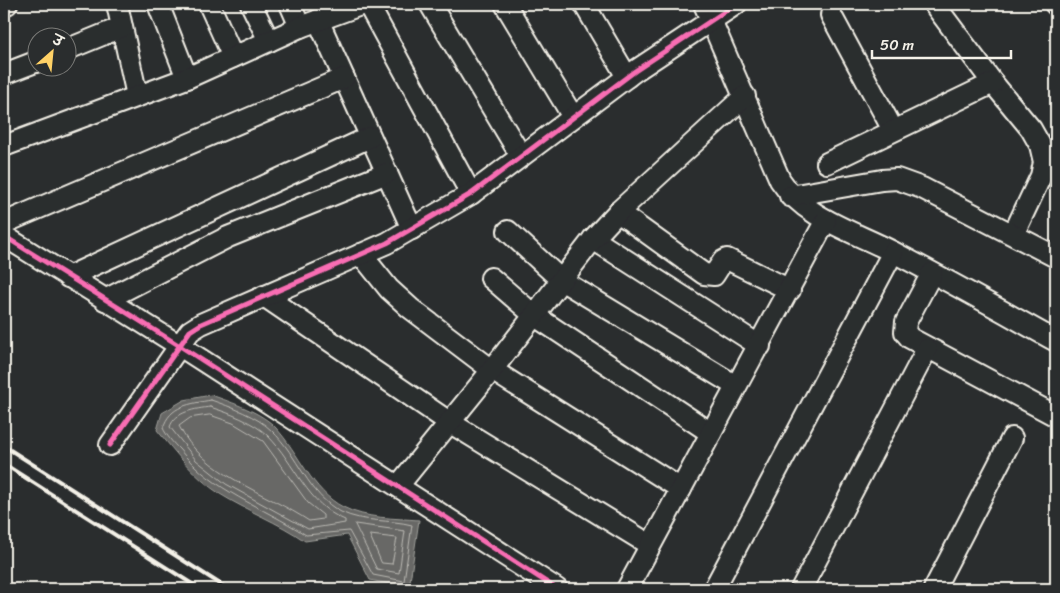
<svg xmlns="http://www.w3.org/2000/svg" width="1060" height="593" viewBox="0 0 1060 593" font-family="Sriracha,'Playpen Sans Deva',sans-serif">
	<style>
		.water { fill: #676866; stroke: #9f9f9a }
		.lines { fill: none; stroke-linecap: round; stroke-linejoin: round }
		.shore { stroke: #bcbab4; stroke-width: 1 }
		.minor-casing { stroke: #f4f1e8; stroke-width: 24 }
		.minor { stroke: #2a2d2e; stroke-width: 20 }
		.rail { stroke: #f4f1e8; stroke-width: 4 }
		.cycleway-casing { stroke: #2a2d2e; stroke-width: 8 }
		.cycleway { stroke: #f96db3; stroke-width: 5 }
	</style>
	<rect width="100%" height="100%" fill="#2a2d2e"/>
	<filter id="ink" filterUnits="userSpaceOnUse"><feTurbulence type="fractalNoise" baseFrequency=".02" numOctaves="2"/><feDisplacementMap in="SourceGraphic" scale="10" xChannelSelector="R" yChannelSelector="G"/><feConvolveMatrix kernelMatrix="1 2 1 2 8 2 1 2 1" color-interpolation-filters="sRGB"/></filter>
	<g filter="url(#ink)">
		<path class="water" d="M211,395C231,402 263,413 276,428C299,453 312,491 343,507C366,519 395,518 419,520L409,588L370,580L347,535L305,541C278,522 247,511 220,494C194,477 176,453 157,430L162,413L184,400Z"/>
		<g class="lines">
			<g class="shore">
				<path d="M211,400C231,407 257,416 272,431C298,455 308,495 341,512C364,523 389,519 412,525L404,581L373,575L349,531L306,535C260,505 215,493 179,449C173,443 166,435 163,428C170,405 190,404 211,400Z"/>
				<path d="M210,407C229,413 254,422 268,436C295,463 307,505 345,520V523L308,529L226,484L196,460L170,427C175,411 196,409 210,407Z"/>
				<path d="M210,415L233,423L263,441L308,503L323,515V519L309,521C267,493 202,474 179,426L190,418Z"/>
				<polygon points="355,524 405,531 399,573 377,569"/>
				<polygon points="370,535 397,538 392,564 382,563"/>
			</g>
			<defs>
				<g id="minor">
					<polyline points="117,4 137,96"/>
					<polyline points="158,4 187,78"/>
					<polyline points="209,4 233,57"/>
					<polyline points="251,4 269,41"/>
					<polyline points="290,4 300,27"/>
					<polyline points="368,4 471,194"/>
					<polyline points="430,4 521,156"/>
					<polyline points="505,4 573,117"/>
					<polyline points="584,4 627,77"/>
					<path d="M704,4L780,180C805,219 856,232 895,253C949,281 1002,311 1056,341"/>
					<polyline points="934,4 993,83 1031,129 1040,145 1044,162 1041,176 1014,233"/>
					<polyline points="1055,4 1056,5"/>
					<polyline points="4,5 7,4"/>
					<polyline points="831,15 893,130"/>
					<polyline points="318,20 412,229"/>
					<polyline points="68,49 122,27"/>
					<polyline points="4,74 38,61"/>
					<polyline points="4,146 187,78 300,27 363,4"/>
					<polyline points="827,163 993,83"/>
					<polyline points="790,196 882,180 897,179 922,188 1056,257"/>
					<polyline points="618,212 704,274 714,275 723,261 727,259 790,290"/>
					<polyline points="4,223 344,78"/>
					<polyline points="508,231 561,280 736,386"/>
					<polyline points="4,236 180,346 557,589"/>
					<polyline points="593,239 760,346"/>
					<polyline points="361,254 389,289 410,308 492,370 681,489"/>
					<polyline points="932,273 906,322 905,332 910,338 1056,416"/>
					<polyline points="68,277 370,137"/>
					<polyline points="491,278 535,316 711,433"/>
					<polyline points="264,296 449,422 650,545"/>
					<polyline points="105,300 228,237 387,173"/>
					<polyline points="110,445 190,331 201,324 387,243 471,194 635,71 736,4"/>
					<polyline points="398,486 492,370 593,239 618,212 745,96"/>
					<polyline points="627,589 826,220"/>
					<polyline points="714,589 893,252"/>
					<polyline points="801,589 927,349"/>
					<polyline points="934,589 1012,438"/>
				</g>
			</defs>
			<use href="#minor" class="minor-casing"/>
			<use href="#minor" class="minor"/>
			<g class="rail">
				<polyline points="4,446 228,589"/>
				<polyline points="4,464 200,589"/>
			</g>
			<defs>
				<g id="cycleway">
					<polyline points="4,236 180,346 557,589"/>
					<polyline points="110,445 190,331 201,324 387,243 471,194 635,71 736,4"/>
				</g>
			</defs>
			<use href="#cycleway" class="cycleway-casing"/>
			<use href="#cycleway" class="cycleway"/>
		</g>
	</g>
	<rect width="1060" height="593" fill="none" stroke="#2a2d2e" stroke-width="20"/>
	<rect x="10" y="10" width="1040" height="573" fill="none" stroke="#f4f1e8" stroke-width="2" filter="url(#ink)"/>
	<g transform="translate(52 52) rotate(27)"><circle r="24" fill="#2a2d2e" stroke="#7b7b78"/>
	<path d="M0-4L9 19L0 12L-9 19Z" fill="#ffd166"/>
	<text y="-8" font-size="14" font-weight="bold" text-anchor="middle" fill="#f4f1e8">उ</text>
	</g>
	<path d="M872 50v8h139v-8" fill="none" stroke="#f4f1e8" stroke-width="2.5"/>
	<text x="880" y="50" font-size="15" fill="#f4f1e8" stroke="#2a2d2e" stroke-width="4" paint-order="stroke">50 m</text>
</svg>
